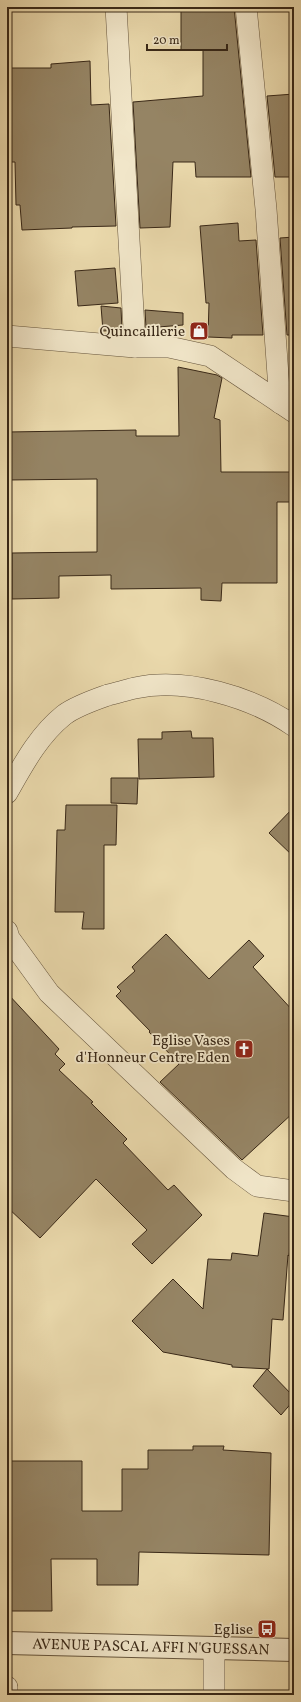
<svg xmlns="http://www.w3.org/2000/svg" width="301" height="1702" viewBox="0 0 301 1702" font-family="Vollkorn,serif">
	<style>
		.building { fill: #958464; stroke: #392817 }
		.lines { fill: none; stroke-linecap: round; stroke-linejoin: round }
		.minor-casing { stroke: #65543c; stroke-width: 22 }
		.tertiary-casing { stroke: #65543c; stroke-width: 24 }
		.minor { stroke: #f1e6c9; stroke-width: 21 }
		.tertiary { stroke: #f1e6c9; stroke-width: 22 }
		.labels { text-anchor: middle; stroke-width: 3.5; stroke-linejoin: round; paint-order: stroke }
		.poi-label { font-size: 15px; fill: #392817; stroke: #f1e6c9; text-anchor: end }
		.street-label { font-size: 15px; fill: #392817; stroke: #f1e6c9 }
	</style>
	<rect width="100%" height="100%" fill="#ead9ac"/>
	<filter id="stains"><feTurbulence type="fractalNoise" baseFrequency=".005" numOctaves="4"/><feColorMatrix values="0 0 0 0 .2 0 0 0 0 .09 0 0 0 0 .02 0 0 0 .5 -.17"/></filter>
	<radialGradient id="worn" r=".72"><stop offset=".6" stop-color="#630" stop-opacity="0"/><stop offset="1" stop-color="#630" stop-opacity=".3"/></radialGradient>
	<g class="building">
		<polygon points="202,7 234,7 251,177 196,177 195,162 173,162 170,227 140,228 133,102 203,96 203,50 181,50 181,8 202,8"/>
		<polygon points="90,61 91,105 109,104 116,226 72,227 72,228 22,230 20,205 16,205 15,162 9,162 9,68 51,68 51,64"/>
		<polygon points="294,94 294,177 275,177 267,96"/>
		<polygon points="238,223 239,241 256,240 263,335 232,335 232,338 208,337 209,303 206,303 200,226"/>
		<polygon points="294,237 294,335 287,335 280,238"/>
		<polygon points="115,268 118,303 78,306 75,271"/>
		<polygon points="101,306 121,308 122,330 103,331"/>
		<polygon points="145,310 183,313 183,325 146,328"/>
		<polygon points="178,367 217,375 222,378 214,418 220,420 221,472 294,472 294,502 277,502 277,583 222,583 221,601 201,600 201,588 111,589 111,575 59,576 59,598 12,599 12,553 97,552 97,479 7,480 7,432 136,430 136,436 179,436"/>
		<polygon points="191,731 192,738 213,738 214,777 139,779 138,739 162,739 162,732"/>
		<polygon points="111,778 138,778 137,804 111,803"/>
		<polygon points="66,805 117,805 116,845 104,845 104,929 82,929 84,912 55,912 57,830 65,830"/>
		<polygon points="294,807 294,857 269,833"/>
		<polygon points="166,934 209,979 249,940 264,956 253,967 294,1012 294,1112 242,1160 160,1082 179,1064 149,1032 150,1031 116,996 121,991 117,987 135,971 132,967"/>
		<polygon points="7,993 59,1049 55,1054 65,1064 59,1070 93,1102 91,1103 127,1139 123,1143 168,1190 174,1185 202,1215 152,1264 132,1244 147,1230 96,1179 40,1238 7,1207"/>
		<polygon points="264,1213 294,1217 289,1256 288,1255 283,1320 272,1319 269,1369 232,1367 232,1365 163,1352 132,1321 173,1279 203,1309 208,1259 231,1260 232,1253 258,1256"/>
		<polygon points="267,1369 294,1397 294,1400 281,1415 253,1386"/>
		<polygon points="193,1446 224,1446 223,1450 271,1453 269,1555 139,1552 138,1585 97,1585 97,1559 51,1559 52,1611 7,1611 7,1461 82,1461 82,1511 122,1511 122,1469 148,1469 148,1450 193,1450"/>
	</g>
	<g class="lines">
		<defs>
			<g id="minor">
				<polyline points="116,7 135,347"/>
				<polyline points="246,7 266,209 280,403"/>
				<polyline points="7,336 135,347 169,347 210,356 294,412"/>
				<path d="M7,793C23,765 38,736 64,715C76,706 94,700 108,695C117,693 126,690 135,688C186,677 252,697 294,726"/>
				<polyline points="7,931 9,938 49,993 234,1169 257,1186 294,1191"/>
				<polyline points="214,1648 214,1695"/>
				<polyline points="7,1687 7,1695"/>
			</g>
			<g id="tertiary">
				<path id="s1" d="M7,1643L294,1650"/>
			</g>
		</defs>
		<use href="#minor" class="minor-casing"/>
		<use href="#tertiary" class="tertiary-casing"/>
		<use href="#minor" class="minor"/>
		<use href="#tertiary" class="tertiary"/>
	</g>
	<defs>
		<symbol id="shop-square" viewBox="-11 -11 22 22"><rect x="-9" y="-9" width="18" height="18" rx="4" fill="#8f2418" stroke="#f1e6c9"/><path d="M-5-2.5h2.3a2.7 3.5 0 0 1 5.4 0H5L5.5 6h-11ZM-1.5-2.5h3a1.5 2.3 0 0 0-3 0Z" fill="#fff"/></symbol>
		<symbol id="church-square" viewBox="-11 -11 22 22"><rect x="-9" y="-9" width="18" height="18" rx="4" fill="#8f2418" stroke="#f1e6c9"/><path d="M-1.2-6h2.4v3.5h3.3v2.4h-3.3V6h-2.4V-.1h-3.3v-2.4h3.3Z" fill="#fff"/></symbol>
		<symbol id="bus-square" viewBox="-11 -11 22 22"><rect x="-9" y="-9" width="18" height="18" rx="4" fill="#8f2418" stroke="#f1e6c9"/><path d="M-5-6H5V4H4V6H2V4H-2V6H-4V4H-5ZM-3.5-4V0h7V-4ZM-3.5 1.2v1.5H-2V1.2ZM2 1.2v1.5H3.5V1.2Z" fill="#fff"/></symbol>
	</defs>
	<g fill-rule="evenodd">
		<use href="#shop-square" x="188" y="320" width="22" height="22"/>
		<use href="#church-square" x="233" y="1038" width="22" height="22"/>
		<use href="#bus-square" x="256" y="1618" width="22" height="22"/>
	</g>
	<g class="labels">
		<g class="poi-label">
			<text x="185" y="336">Quincaillerie</text>
			<text x="230" y="1045">Eglise Vases<tspan x="230" dy="17">d'Honneur Centre Eden</tspan></text>
			<text x="253" y="1634">Eglise</text>
		</g>
		<g class="street-label">
			<text dy="5" stroke="none"><textPath href="#s1" startOffset="144">AVENUE PASCAL AFFI N'GUESSAN</textPath></text>
		</g>
	</g>
	<rect width="301" height="1702" fill="none" stroke="#ead9ac" stroke-width="24"/>
	<rect x="8" y="8" width="285" height="1686" fill="none" stroke="#392817" stroke-width="2"/>
	<rect x="12" y="12" width="277" height="1678" fill="none" stroke="#392817"/>
	<path d="M147 44v6h80v-6" fill="none" stroke="#392817" stroke-width="2"/>
	<text x="153" y="44" font-size="12" fill="#392817" stroke="#f1e6c9" stroke-width="3" paint-order="stroke">20 m</text>
	<rect width="100%" height="100%" filter="url(#stains)"/>
	<rect width="100%" height="100%" fill="url(#worn)"/>
</svg>
